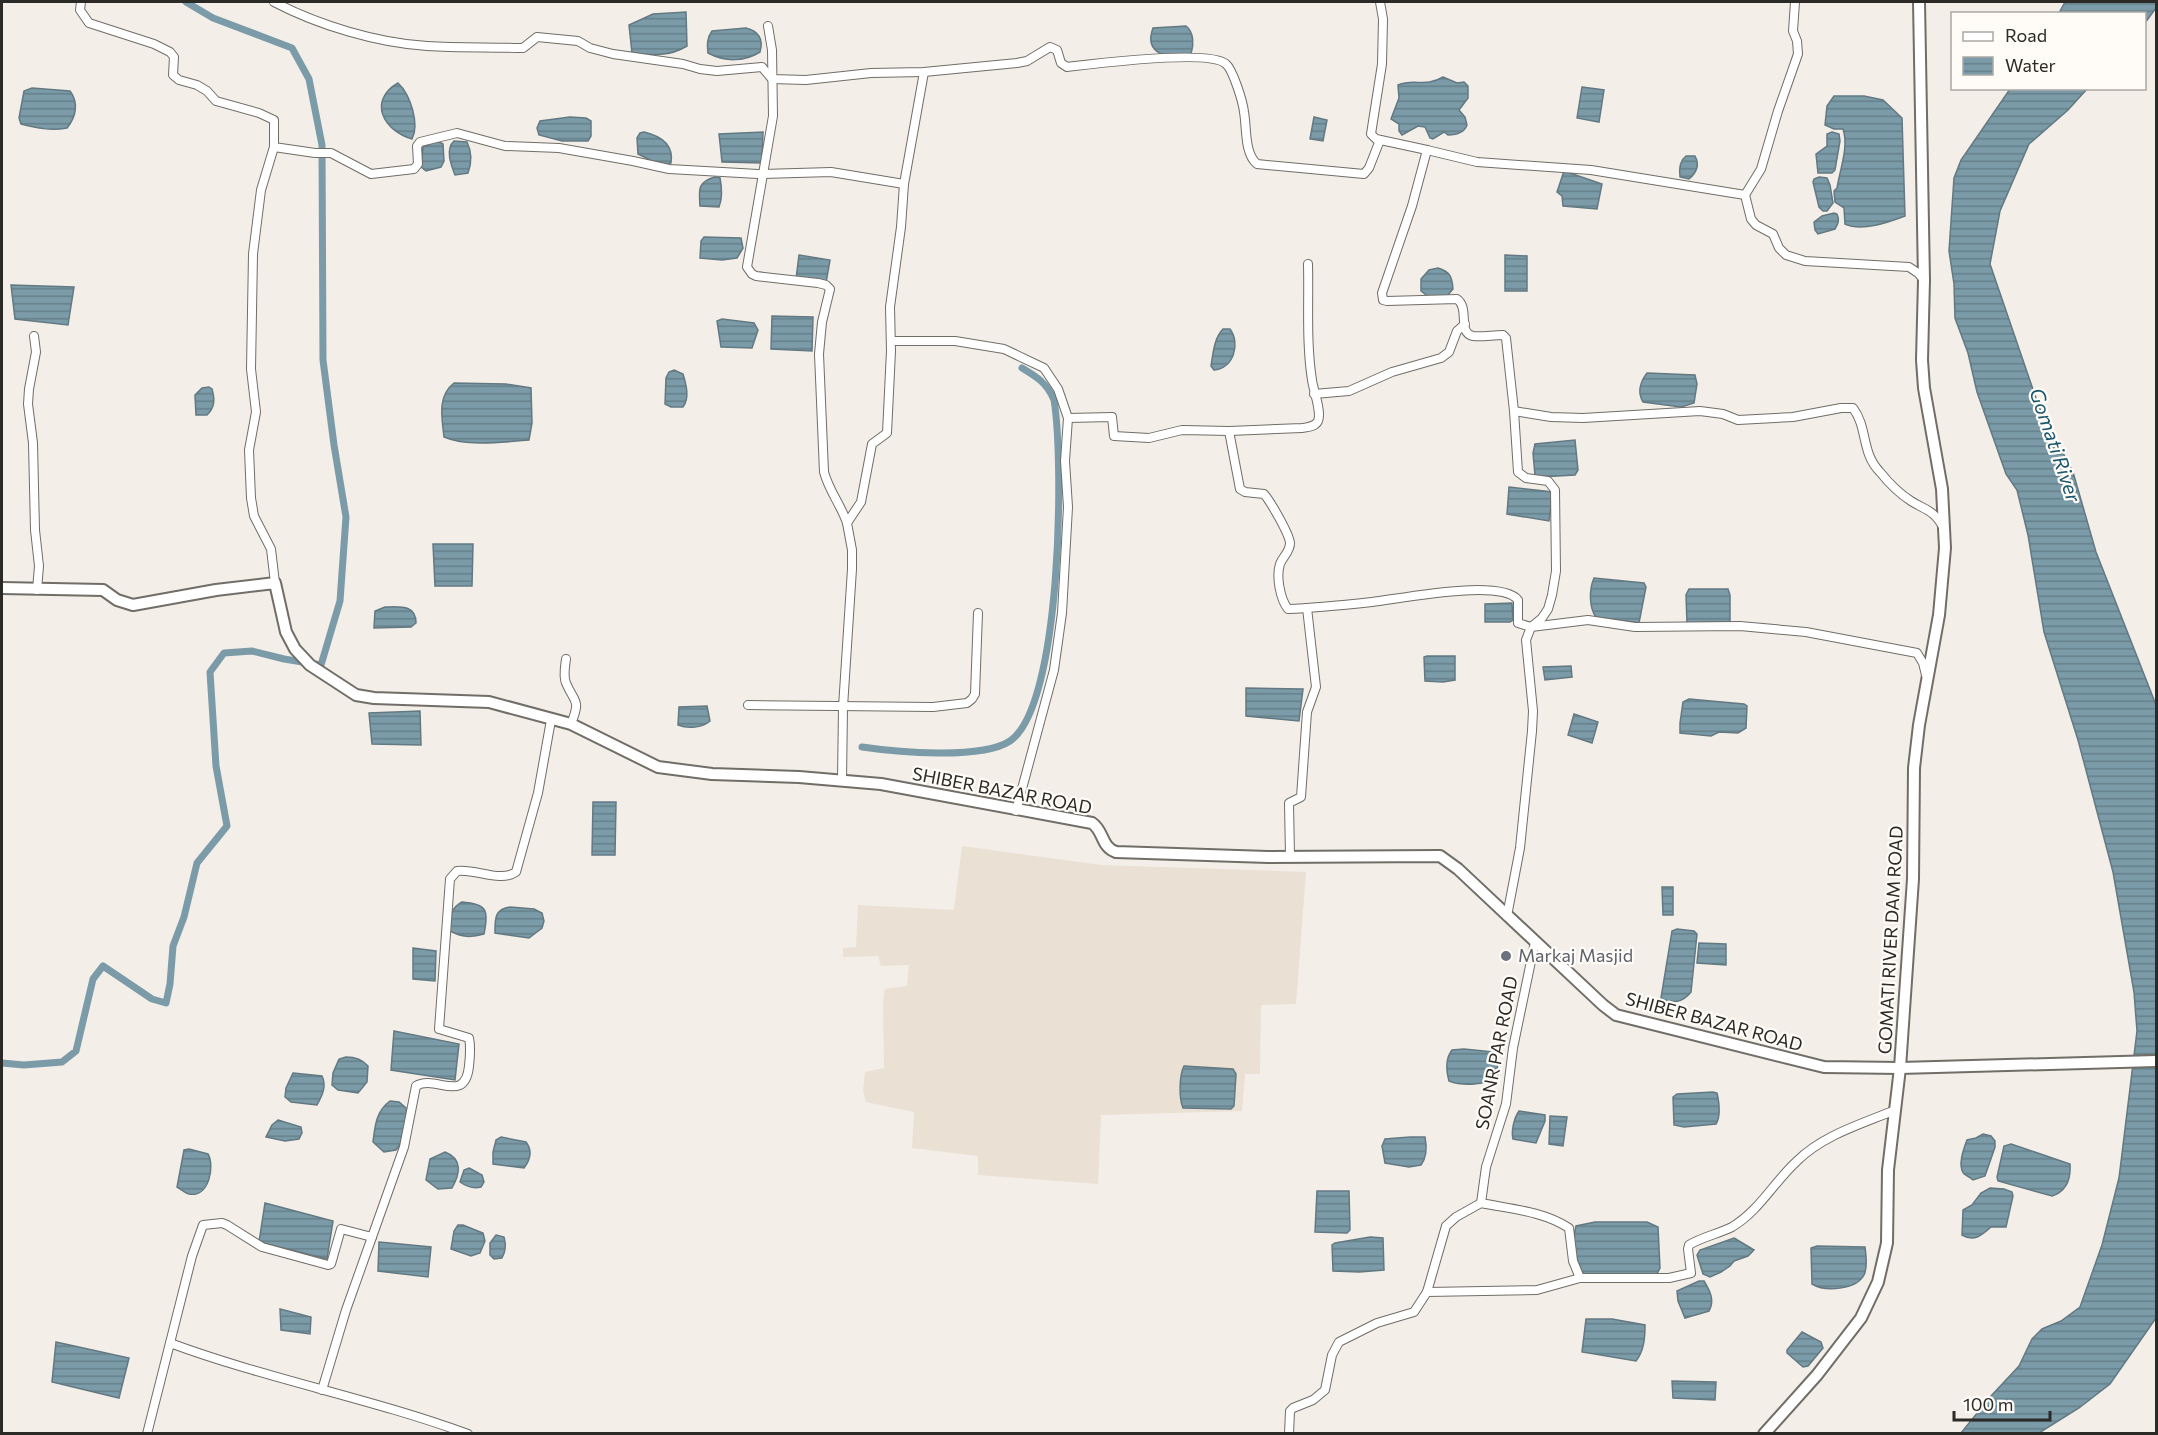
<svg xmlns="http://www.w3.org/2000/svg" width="2158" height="1435" viewBox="0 0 2158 1435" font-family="Commissioner,sans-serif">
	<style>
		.built { fill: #eae0d3 }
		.water { fill: url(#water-rules); stroke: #637982; stroke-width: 1.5 }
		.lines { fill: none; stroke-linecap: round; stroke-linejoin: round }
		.canal { stroke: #7b9ba9; stroke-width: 7 }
		.street-casing { stroke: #716d67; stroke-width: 10 }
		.secondary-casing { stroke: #716d67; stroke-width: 14 }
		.street { stroke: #fff; stroke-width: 8 }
		.secondary { stroke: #fff; stroke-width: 10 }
		.worship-dot { fill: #6b7280; stroke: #fffcf8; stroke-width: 2 }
		.labels { text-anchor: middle; stroke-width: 4.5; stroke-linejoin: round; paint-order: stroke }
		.street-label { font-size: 18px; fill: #2c2a27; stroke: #fffcf8 }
		.worship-label { font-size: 18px; fill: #5b616d; stroke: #fffcf8; text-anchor: start }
		.water-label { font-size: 20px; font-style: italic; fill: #1a576e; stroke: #fffcf8 }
	</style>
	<defs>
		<pattern id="water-rules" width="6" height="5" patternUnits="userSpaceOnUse" patternTransform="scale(1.5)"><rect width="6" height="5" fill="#7b9ba9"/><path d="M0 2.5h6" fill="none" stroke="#657f8a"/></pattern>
	</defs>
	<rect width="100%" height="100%" fill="#f3eee8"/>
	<polygon class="built" points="962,846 1101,865 1306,872 1296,1004 1261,1005 1260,1074 1245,1074 1242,1111 1101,1115 1098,1184 978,1175 978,1156 912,1148 914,1112 866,1102 863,1091 865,1072 884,1068 883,1001 885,989 907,986 909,965 881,966 878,956 843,957 843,948 856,947 858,905 954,910"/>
	<g class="water">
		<polygon points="2065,2 2156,2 2156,8 2145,23 2144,14 2059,13"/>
		<path d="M686,12L687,46C669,57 652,55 632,53L629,25L653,14Z"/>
		<path d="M1186,26C1194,32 1194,45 1191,54C1171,61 1143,55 1153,28Z"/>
		<path d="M746,28C758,31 764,39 760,52C744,62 725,62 708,53C707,44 707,38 712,31Z"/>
		<path d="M1443,77L1457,83L1464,82L1468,86V98L1459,110L1465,117L1467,125C1464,133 1456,135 1448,135L1444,132L1433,139L1430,138L1425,127L1418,126L1402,135L1399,131V124L1391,119L1399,98L1398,85C1415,78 1425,88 1443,77Z"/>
		<path d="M398,83C410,94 420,124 412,139C384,131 367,101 398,83Z"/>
		<polygon points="1582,87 1604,90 1599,122 1577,118"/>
		<path d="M32,88L70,91C79,103 76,117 67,128C50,131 37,128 21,124L19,118L24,91Z"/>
		<polygon points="2010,89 2087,89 2068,110 2029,144 2000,211 1990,264 2039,407 2073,472 2096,552 2156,705 2156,1318 2110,1384 2079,1408 2039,1433 1961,1433 1991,1396 2019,1366 2032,1339 2042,1329 2061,1321 2080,1307 2102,1245 2119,1178 2137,1031 2134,992 2113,872 2078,740 2044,632 2028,535 2017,490 2006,474 1977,392 1968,353 1955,318 1954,284 1949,251 1954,178 1961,160"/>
		<path d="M1834,96H1864L1883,100L1902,118L1905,216C1889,222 1862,232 1845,224L1844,208L1835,202L1834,191L1837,188C1840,169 1849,147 1843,129H1834L1825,125L1827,106Z"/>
		<polygon points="570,117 586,118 591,121 591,136 588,141 562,141 539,135 537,128 540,121"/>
		<polygon points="1314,117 1327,120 1323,141 1310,139"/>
		<path d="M644,132C661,136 674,145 671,163L662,166L638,154L637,138L640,133Z"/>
		<polygon points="763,132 762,163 722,162 719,134"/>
		<polygon points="1832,132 1839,134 1840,141 1835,170 1832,173 1818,173 1816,154 1827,146 1827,134"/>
		<polygon points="437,141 443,144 444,161 441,167 426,171 421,167 423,147"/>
		<path d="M454,141L467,142C472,152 472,162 468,173L455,175C451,165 445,149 454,141Z"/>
		<path d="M1686,156H1695C1700,165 1696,173 1689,179L1680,177C1679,169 1679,161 1686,156Z"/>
		<polygon points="1564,171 1602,184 1597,209 1563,206 1562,196 1557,192"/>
		<path d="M715,177L720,178C722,188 723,197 719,207L700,206C699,190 697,182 715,177Z"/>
		<polygon points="1819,177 1827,178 1830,185 1833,203 1827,211 1823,211 1819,207 1813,182 1814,179"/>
		<path d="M1834,213L1837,214C1840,220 1838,224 1835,229L1818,234L1815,230L1814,222L1822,216Z"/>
		<polygon points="704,237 741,238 743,248 737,258 722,260 700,258 701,241"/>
		<polygon points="799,255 830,260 826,283 796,279"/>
		<polygon points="1505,255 1527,256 1527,291 1505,291"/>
		<path d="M1438,268C1450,272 1452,276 1453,289L1447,296L1430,298L1421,291V279L1429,270Z"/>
		<polygon points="11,285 74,287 68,325 15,319"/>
		<polygon points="772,316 813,317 812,351 771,349"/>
		<polygon points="722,319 754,323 758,330 752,348 721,347 717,321"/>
		<path d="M1223,329H1230C1241,344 1233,369 1214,370L1211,366C1213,354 1214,338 1223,329Z"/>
		<path d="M674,370L683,374C686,384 690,398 683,407H671L665,404L666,378L669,372Z"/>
		<path d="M1647,373L1695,375L1697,384L1694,403L1681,407L1643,402C1637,392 1641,381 1647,373Z"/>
		<path d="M454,383L506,384L531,388L532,423L529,440C504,442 467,447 444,437C442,418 437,396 454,383Z"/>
		<path d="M209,387L212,389C215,400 215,407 207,415H196L195,395L202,388Z"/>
		<polygon points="1575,440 1578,470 1575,475 1540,477 1535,475 1533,453 1535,444"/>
		<polygon points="1509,487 1553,492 1549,521 1507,514"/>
		<polygon points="433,544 473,544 472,586 435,586"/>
		<path d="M1594,578L1644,583L1646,587L1639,623L1596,617C1589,608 1589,589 1594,578Z"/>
		<polygon points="1689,589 1728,589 1730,595 1730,622 1687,623 1686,595"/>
		<polygon points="1512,603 1513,620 1510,622 1485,622 1485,604"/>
		<path d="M385,607C399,607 416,604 416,623L411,627L374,628L375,611Z"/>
		<polygon points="1427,656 1455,656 1455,680 1443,682 1425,681 1424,657"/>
		<polygon points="1571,666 1572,677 1545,680 1543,667"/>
		<polygon points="1246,688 1303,689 1299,721 1246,716"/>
		<polygon points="1689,699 1744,704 1747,706 1746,728 1738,733 1719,732 1711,736 1680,733 1680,723 1683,702"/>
		<path d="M707,706L710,721C702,728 688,729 678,725L679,707Z"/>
		<polygon points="420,711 421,745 372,744 369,713"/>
		<polygon points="1574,714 1598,722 1592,743 1568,735"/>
		<polygon points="593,802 616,802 615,855 592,855"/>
		<polygon points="1662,887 1673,887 1673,915 1663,915"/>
		<path d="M462,902C487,904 489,910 484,934C470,938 462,937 450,931C451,918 449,909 462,902Z"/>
		<path d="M510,907L534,909L542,913L544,921L542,928L529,938L495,933C495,920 494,909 510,907Z"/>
		<path d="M1677,929L1694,931L1697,934L1691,992C1683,1002 1672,1005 1661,998L1672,931Z"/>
		<polygon points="1699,943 1726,944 1726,965 1697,963"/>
		<polygon points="413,948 436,951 435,981 413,979"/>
		<polygon points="394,1031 459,1044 455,1080 391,1070"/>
		<path d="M1464,1049L1493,1052L1497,1062L1498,1075C1487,1086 1462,1086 1449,1081C1446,1070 1445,1059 1452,1050Z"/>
		<path d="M346,1057C355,1057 362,1059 368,1066L367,1082L358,1093L338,1090L332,1085L333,1073L339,1059Z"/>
		<path d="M1184,1066L1233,1069L1236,1074L1234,1106L1231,1109L1183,1108C1179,1099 1179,1076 1184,1066Z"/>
		<path d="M293,1073L322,1076C327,1086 322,1096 317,1105L291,1102L285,1097L286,1088Z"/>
		<path d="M1713,1092L1717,1093C1719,1102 1721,1116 1716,1124L1684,1127L1674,1125L1673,1097L1677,1094Z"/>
		<path d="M390,1101L399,1102L406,1108C408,1124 407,1137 396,1150L384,1152L373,1142C375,1126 376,1111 390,1101Z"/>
		<path d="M1519,1111L1545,1115V1121L1536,1143L1513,1139C1511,1131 1514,1118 1519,1111Z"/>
		<polygon points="1550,1116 1567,1117 1563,1146 1549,1144"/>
		<polygon points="278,1120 301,1127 302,1133 299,1139 285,1141 266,1137 272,1125"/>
		<path d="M1983,1134L1991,1136L1995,1141V1147L1985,1176L1973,1180C1970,1177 1967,1176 1964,1174C1957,1166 1964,1148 1967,1140L1976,1138Z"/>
		<path d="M501,1137L526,1142C533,1151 530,1160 524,1168L493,1164V1152L496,1140Z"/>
		<path d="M1410,1137H1425C1427,1147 1427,1157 1421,1165L1409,1167L1385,1163L1382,1146L1385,1139Z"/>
		<path d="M2011,1144L2070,1164C2071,1179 2067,1191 2052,1196L1998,1181L1997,1177L2004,1146Z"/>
		<path d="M189,1149L208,1154C215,1166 209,1198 189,1194C185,1193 181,1189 177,1187L184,1150Z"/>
		<path d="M445,1152C463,1159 460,1174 452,1188L438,1189L426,1180L430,1159Z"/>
		<path d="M469,1168L482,1175L484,1182L481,1187C473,1189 467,1187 460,1182L464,1170Z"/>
		<path d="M1990,1188L2004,1189L2012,1192L2013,1196L2006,1227H1991C1981,1236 1974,1242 1962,1235L1963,1210L1972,1205L1981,1193Z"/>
		<polygon points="1317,1191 1349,1191 1350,1230 1347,1233 1315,1232"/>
		<polygon points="265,1203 333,1221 327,1259 259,1242"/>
		<path d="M1595,1222H1647L1658,1227L1660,1268L1656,1276H1592L1582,1273C1576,1259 1572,1241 1576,1226Z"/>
		<polygon points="458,1225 463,1225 483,1233 485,1241 480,1253 471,1256 451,1249 454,1231"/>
		<path d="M496,1235L504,1237C506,1244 506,1251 502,1258L494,1259L490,1255V1243Z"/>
		<polygon points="1370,1237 1383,1238 1384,1270 1359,1272 1333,1271 1332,1245 1335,1243"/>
		<polygon points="1734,1238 1754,1250 1748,1256 1734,1261 1730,1266 1721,1272 1710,1277 1703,1274 1697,1255 1700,1250"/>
		<polygon points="379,1242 431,1247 428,1277 378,1271"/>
		<path d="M1817,1246L1865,1247C1866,1255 1868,1267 1864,1275C1856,1290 1825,1292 1812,1284L1811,1248Z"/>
		<path d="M1699,1281H1704C1710,1291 1715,1300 1709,1311L1685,1318L1678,1301L1677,1291Z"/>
		<polygon points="280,1309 311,1317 310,1334 281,1330"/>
		<path d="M1586,1319H1612L1645,1325C1645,1338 1644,1351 1636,1361L1582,1352Z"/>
		<polygon points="1802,1332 1821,1342 1823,1348 1808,1366 1803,1367 1787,1353 1787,1350"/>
		<polygon points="56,1342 129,1358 119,1398 52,1382"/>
		<polygon points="1672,1381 1716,1382 1715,1400 1673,1398"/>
	</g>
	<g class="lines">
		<g class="canal">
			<path d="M862,747C896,752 981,760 1010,741C1062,706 1064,460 1054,400C1047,383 1037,377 1022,368"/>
			<polyline points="2,1063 24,1065 62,1062 76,1051 93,979 103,966 152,999 166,1003 170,984 173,946 184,917 197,863 227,826 216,766 210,672 224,653 252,651 284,659 321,665 340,601 346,517 334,445 323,360 322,145 309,79 292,48 213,18 186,2"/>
		</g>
		<defs>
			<g id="street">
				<polyline points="81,2 80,10 89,23 154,44 170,52 174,57 173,75 179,80 197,85 207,91 216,101 259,113 274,120 274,147 315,153 331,153 371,174 414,169 418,164 417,146 420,142 457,133 505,146 559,148 633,161 669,169 758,174 831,172 904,184"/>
				<path d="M274,2C318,25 377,43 427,46C458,48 488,47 519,48H523L537,37L578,41L590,48L613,54L683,64L700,69L717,71L762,67L772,79L806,80L871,73L924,72L1017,63L1027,61L1050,47L1057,50L1061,63L1067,67C1092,64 1210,49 1226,64C1233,70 1243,102 1244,112C1247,128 1244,153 1257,164L1364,174L1369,168L1380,140"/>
				<path d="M1380,2L1383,19L1382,64L1371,134L1376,139L1427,150L1412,206L1382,293L1383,300L1387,301L1457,299C1470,308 1457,333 1473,336C1482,337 1493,335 1503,335L1506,338L1514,411L1551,417L1583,418L1700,411L1723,414L1738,420L1793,417L1841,408H1853C1868,428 1861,453 1880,472C1888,482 1900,494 1911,501C1925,510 1934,510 1943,527"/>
				<path d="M768,26L772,50L773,116L747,267L752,274L756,276L818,283L826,285L830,289L822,322L819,354L824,472C829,491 841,505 847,523"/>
				<polyline points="274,147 261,190 253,254 251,369 256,412 249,450 251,498 254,516 271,549 275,583"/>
				<polyline points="1427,150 1477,162 1591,170 1745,195 1751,219 1756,225 1773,234 1779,248 1786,255 1805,261 1909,267 1918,273 1924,280"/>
				<polyline points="1745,195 1761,169 1778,111 1798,54 1797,41 1793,31 1795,2"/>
				<polyline points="34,336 36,352 29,389 28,404 33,443 35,530 39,566 37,590"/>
				<polyline points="891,341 955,341 1004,349 1044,368 1058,389 1068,418 1065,461 1068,507 1062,613 1054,670 1016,811"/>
				<polyline points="1314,394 1349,391 1392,372 1441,358 1449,352 1457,331 1465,324"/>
				<path d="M1068,418L1112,417L1114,436L1149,438L1182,430L1229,431L1240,489L1245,492L1264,494C1270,501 1289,533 1290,543C1290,552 1283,556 1280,564C1276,576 1280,599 1288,609C1316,608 1344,605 1372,602C1399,599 1500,578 1518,600V623L1531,627L1588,620L1635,627L1740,626L1806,632L1917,653L1923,663L1926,675"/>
				<path d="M1229,431L1302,428C1308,427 1315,427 1318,421C1322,412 1313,389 1312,380C1306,342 1309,302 1308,264"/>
				<path d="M566,659C565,667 563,676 566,683C575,704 581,699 571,724"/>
				<polyline points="748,705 933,707 967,703 972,699 975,694 978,613"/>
				<polyline points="842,781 843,707 852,569 852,550 847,523 861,502 872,444 887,433 891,351 890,307 901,227 904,184 924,72"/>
				<polyline points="1290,856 1289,803 1301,797 1307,712 1316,687 1307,608"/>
				<polyline points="1507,916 1520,848 1532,731 1533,711 1526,640 1531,627 1542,618 1548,609 1552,595 1556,571 1555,490 1548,481 1526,478 1518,472 1514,411"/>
				<polyline points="1481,1203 1486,1167 1506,1104 1513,1048 1535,942"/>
				<path d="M1481,1203C1510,1209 1543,1211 1569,1228L1573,1261L1580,1278"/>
				<path d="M1427,1292L1537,1290L1580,1278H1669L1691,1273L1688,1249L1689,1245C1702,1237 1718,1234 1732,1227C1759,1211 1774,1182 1797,1161C1823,1135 1862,1124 1895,1110"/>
				<path d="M170,1343L192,1256L203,1225L222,1223L227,1225L262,1247L328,1265L331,1264L341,1229L372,1237L404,1147L416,1086C435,1074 465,1105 469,1066C470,1057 471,1047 469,1038L439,1029L450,879L457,871C475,868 500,883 516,872L538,793L551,720"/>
				<polyline points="322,1390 346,1310 372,1237"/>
				<path d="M147,1434L170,1343C267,1379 370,1398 468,1434"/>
				<polyline points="1289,1434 1290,1411 1293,1408 1313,1400 1325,1390 1332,1355 1339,1342 1377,1323 1414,1312 1427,1292 1446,1226 1456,1217 1481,1203"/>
			</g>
			<g id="secondary">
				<path d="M2,588L103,590L117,600L133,605L216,590L275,583L286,632L295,649L310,665L356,695L374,698L489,702L571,724L658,767L712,774L799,777L881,784L1092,823C1104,831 1101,847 1116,852L1268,857L1440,856L1458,869L1603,1005L1616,1015L1824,1067L1900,1068L2156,1061"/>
				<polyline points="1764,1434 1817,1375 1861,1318 1878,1282 1887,1243 1888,1170 1900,1068 1913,879 1914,768 1919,725 1939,615 1945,548 1942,489 1924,388 1922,360 1924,280 1919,2"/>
			</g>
		</defs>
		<use href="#street" class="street-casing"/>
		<use href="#secondary" class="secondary-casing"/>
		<use href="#street" class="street"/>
		<use href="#secondary" class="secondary"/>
	</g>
	<circle class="worship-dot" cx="1506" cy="956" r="6"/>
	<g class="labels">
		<g class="street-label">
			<text transform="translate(1002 791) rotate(11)" y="6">SHIBER BAZAR ROAD</text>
			<text transform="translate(1891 940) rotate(-87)" y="6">GOMATI RIVER DAM ROAD</text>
			<text transform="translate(1714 1022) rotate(15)" y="6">SHIBER BAZAR ROAD</text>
			<text transform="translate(1497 1053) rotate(-79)" y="6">SOANR PAR ROAD</text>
		</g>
		<g class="worship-label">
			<text x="1518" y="962">Markaj Masjid</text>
		</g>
		<g class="water-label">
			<text transform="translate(2055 445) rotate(71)" y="7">Gomati River</text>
		</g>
	</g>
	<rect width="2158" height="1435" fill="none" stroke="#2c2a27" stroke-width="6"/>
	<rect x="1951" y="12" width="195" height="78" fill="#fffcf8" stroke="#aba8a4" stroke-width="1.5"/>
	<rect x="1963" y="32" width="30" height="9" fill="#ffffff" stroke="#aba8a4" stroke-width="1.5"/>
	<text x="2005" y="42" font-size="18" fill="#2c2a27">Road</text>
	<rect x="1963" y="57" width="30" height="18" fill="url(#water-rules)" stroke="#aba8a4" stroke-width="1.5"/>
	<text x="2005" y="72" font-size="18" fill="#2c2a27">Water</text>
	<path d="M1954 1411v9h96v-9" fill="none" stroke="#2c2a27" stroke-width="3"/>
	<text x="1963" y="1411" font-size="18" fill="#2c2a27" stroke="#fffcf8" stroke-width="4.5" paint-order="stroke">100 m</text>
</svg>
